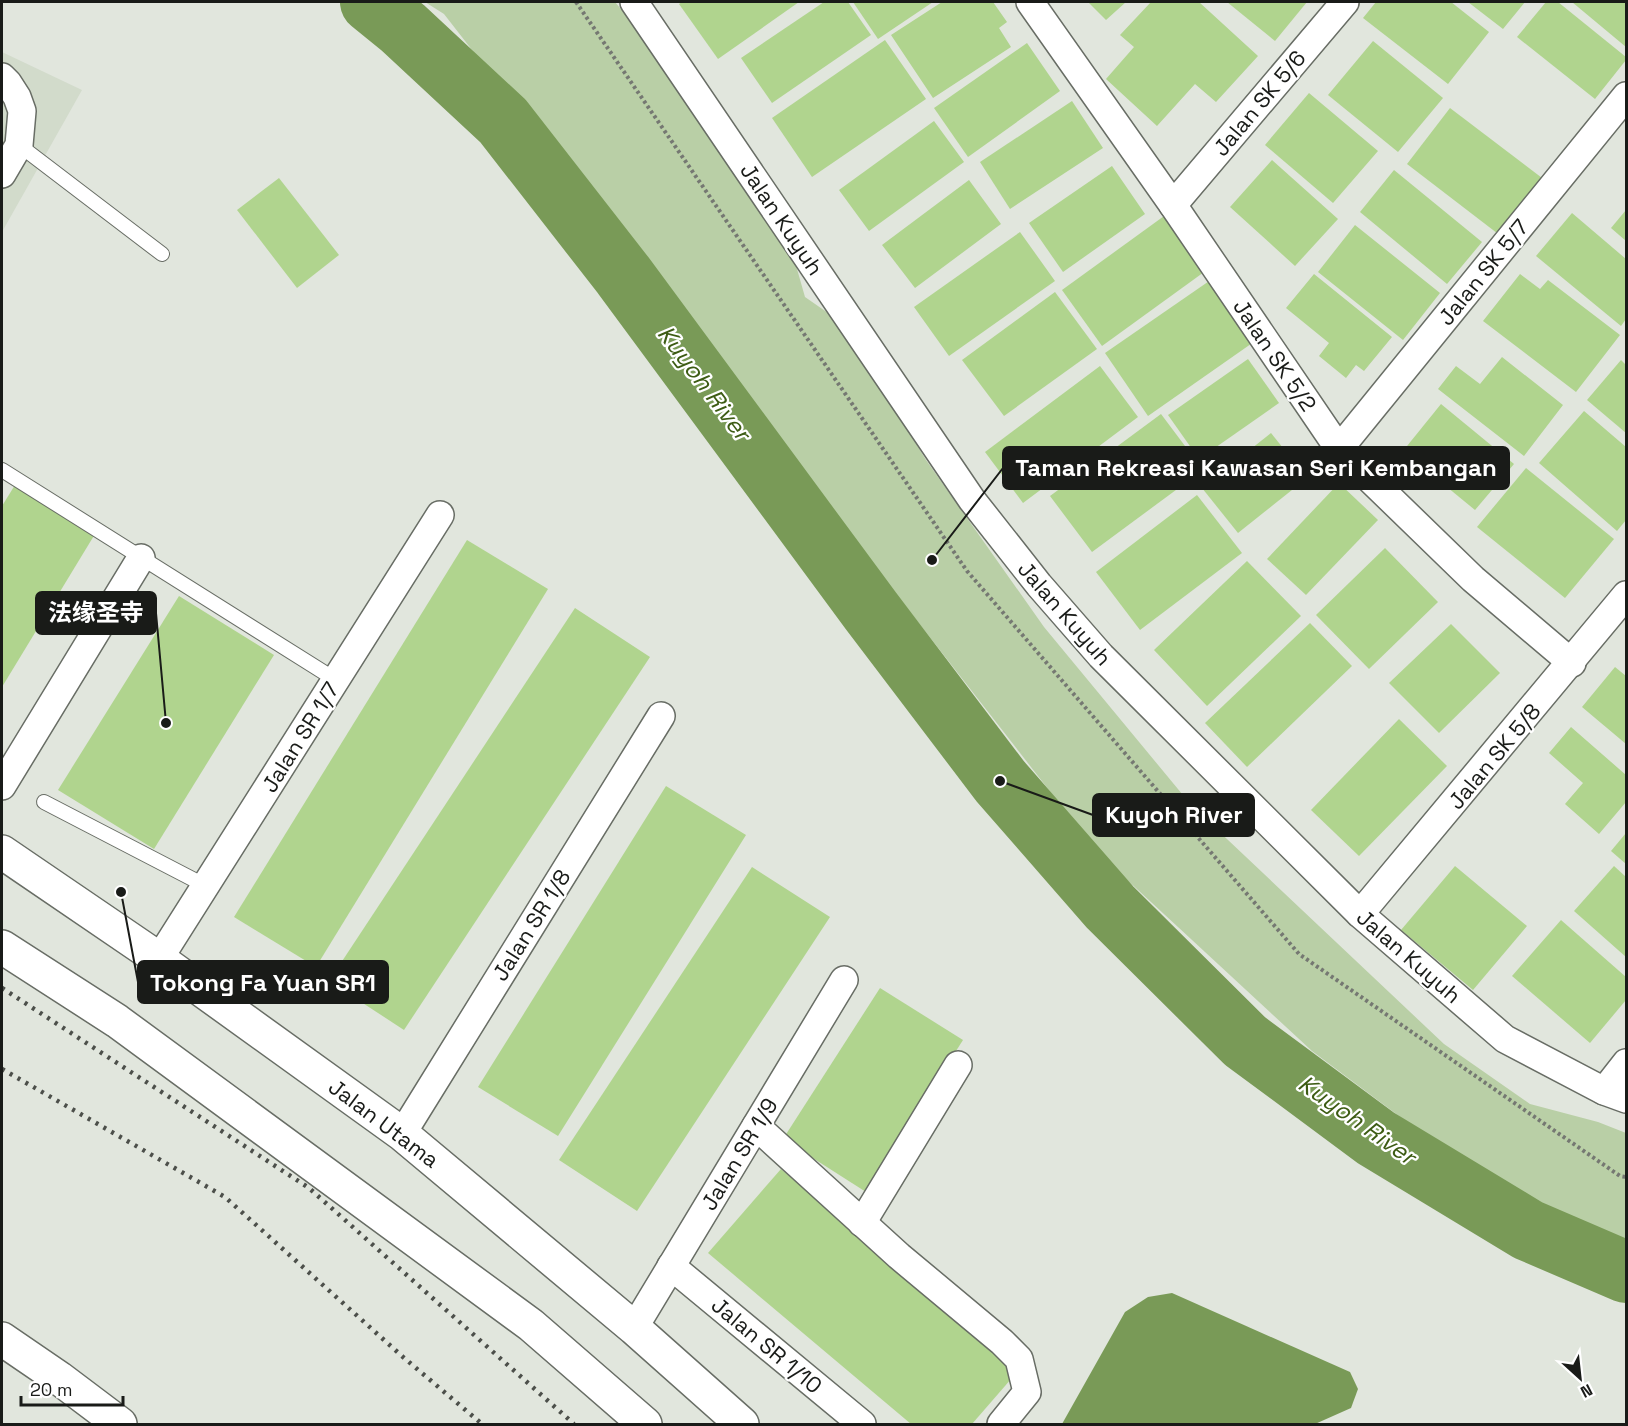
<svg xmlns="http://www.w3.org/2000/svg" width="1628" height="1426" viewBox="0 0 1628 1426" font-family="'Space Grotesk','Noto Sans SC',sans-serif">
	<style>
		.built { fill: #d2dbcb }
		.green { fill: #b9cfa6 }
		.water { fill: #799a57 }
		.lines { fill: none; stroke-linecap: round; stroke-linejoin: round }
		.river { stroke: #799a57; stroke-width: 62 }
		.building { fill: #b0d48e }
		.service-casing { stroke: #686d65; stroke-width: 16 }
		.minor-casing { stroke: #686d65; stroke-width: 30 }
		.tertiary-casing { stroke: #686d65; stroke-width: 36 }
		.motorway-casing { stroke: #686d65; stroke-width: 36 }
		.path { stroke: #757872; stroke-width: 4; stroke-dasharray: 3 3; stroke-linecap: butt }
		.service { stroke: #fff; stroke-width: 14 }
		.minor { stroke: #fff; stroke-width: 27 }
		.tertiary { stroke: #fff; stroke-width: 33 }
		.motorway { stroke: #fff; stroke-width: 33 }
		.rail { stroke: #4c4f4a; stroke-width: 4.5; stroke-dasharray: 3 6; stroke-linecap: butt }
		.labels { text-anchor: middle; stroke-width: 4.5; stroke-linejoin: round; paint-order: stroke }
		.street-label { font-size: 22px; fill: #191b18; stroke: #fff }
		.water-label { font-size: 24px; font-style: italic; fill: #3d5c14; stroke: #fff }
		.leader { fill: none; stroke: #191b18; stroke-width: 2 }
		.callout-dot { fill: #191b18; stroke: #fff; stroke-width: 2 }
		.callout { fill: #191b18; stroke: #191b18; stroke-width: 2 }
		.callout-label { font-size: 24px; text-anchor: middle; font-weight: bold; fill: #fff }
	</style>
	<rect width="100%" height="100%" fill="#e1e6dd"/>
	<polygon class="built" points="2,52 82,90 2,232"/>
	<polygon class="green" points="425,2 615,2 687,88 787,234 805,297 841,322 926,460 1044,627 1192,806 1444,1044 1530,1104 1598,1122 1626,1133 1626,1248 1506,1196 1312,1051 1098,853 444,14"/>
	<polygon class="water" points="1172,1293 1350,1372 1358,1389 1351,1408 1315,1424 1062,1424 1125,1312 1148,1297"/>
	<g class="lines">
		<polyline class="river" points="371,2 403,28 503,121 623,275 871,611 1000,781 1110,907 1245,1041 1376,1138 1528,1230 1626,1272"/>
	</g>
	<g class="building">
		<polygon points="682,2 799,2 718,59 679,4"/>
		<polygon points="824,2 848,2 871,35 772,103 741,58"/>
		<polygon points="853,2 933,2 878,39"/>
		<polygon points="942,2 993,2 1007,22 999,28 1011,47 933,98 891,35"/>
		<polygon points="1088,2 1126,2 1106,20"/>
		<polygon points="1151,2 1199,2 1258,56 1216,102 1195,84 1157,126 1106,79 1134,47 1120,35"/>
		<polygon points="1227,2 1307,2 1275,41"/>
		<polygon points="1376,2 1451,2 1489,32 1448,84 1363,18"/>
		<polygon points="1468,2 1525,2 1503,29"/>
		<polygon points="1546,2 1558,2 1626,57 1626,60 1595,99 1517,37"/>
		<polygon points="1572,2 1626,2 1626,47"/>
		<polygon points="885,40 926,99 812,177 772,118"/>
		<polygon points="1373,41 1443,98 1398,152 1328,95"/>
		<polygon points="1027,43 1060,91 968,157 934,108"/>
		<polygon points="1309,93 1378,151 1333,203 1265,145"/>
		<polygon points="1072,101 1103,148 1010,209 980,162"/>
		<polygon points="1450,108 1550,184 1506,240 1407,164"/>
		<polygon points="934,121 964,162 869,231 839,190"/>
		<polygon points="1272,160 1338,219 1295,266 1230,207"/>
		<polygon points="1112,166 1145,214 1063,272 1029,223"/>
		<polygon points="1394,170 1482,242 1447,284 1360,212"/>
		<polygon points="279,178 339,255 297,288 237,210"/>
		<polygon points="969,180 1001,224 915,288 882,245"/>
		<polygon points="1626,210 1626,241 1611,228"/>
		<polygon points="1171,211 1211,267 1102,346 1062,290"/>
		<polygon points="1572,213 1626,259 1626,319 1621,326 1536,256"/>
		<polygon points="1355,225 1440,293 1403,340 1318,272"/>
		<polygon points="1020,232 1055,281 949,356 914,307"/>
		<polygon points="1314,274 1392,337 1364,371 1356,365 1346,378 1319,356 1329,343 1286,308"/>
		<polygon points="1520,274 1540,289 1548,280 1620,335 1576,392 1483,321"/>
		<polygon points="1215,277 1258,339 1148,416 1105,353"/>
		<polygon points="1055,292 1097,349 1004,416 962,360"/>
		<polygon points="1502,357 1563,405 1524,456 1438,389 1456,366 1480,384"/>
		<polygon points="1248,359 1279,403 1199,459 1168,415"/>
		<polygon points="1621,360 1626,365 1626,433 1587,400"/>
		<polygon points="1100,366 1138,417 1023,503 985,452"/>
		<polygon points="1441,404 1514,464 1475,510 1403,451"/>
		<polygon points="1584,411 1626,447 1626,520 1617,531 1539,463"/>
		<polygon points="1161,414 1203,470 1092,552 1050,496"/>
		<polygon points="1271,433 1307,478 1238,533 1202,488"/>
		<polygon points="1526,468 1614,539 1565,598 1477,527"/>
		<polygon points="1339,483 1378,520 1306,595 1267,559"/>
		<polygon points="15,485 95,534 2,687 2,506"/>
		<polygon points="1197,495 1242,553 1140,630 1096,572"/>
		<polygon points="467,540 548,589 316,967 234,917"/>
		<polygon points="1385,548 1438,602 1369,669 1316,615"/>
		<polygon points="1247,561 1301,616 1207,706 1154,650"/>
		<polygon points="179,596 274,655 154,849 58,790"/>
		<polygon points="575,608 650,657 404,1030 329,981"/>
		<polygon points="1310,623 1352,666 1247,767 1205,723"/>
		<polygon points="1451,624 1500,673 1439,733 1389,683"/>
		<polygon points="1615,667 1626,676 1626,744 1582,707"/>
		<polygon points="1399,719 1447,766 1359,856 1311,810"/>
		<polygon points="1571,727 1626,775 1626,802 1599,834 1565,804 1583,783 1549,753"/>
		<polygon points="666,786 746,835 558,1136 478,1087"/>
		<polygon points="1626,833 1626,864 1611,851"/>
		<polygon points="1455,866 1527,926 1473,990 1401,930"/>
		<polygon points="1614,866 1626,877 1626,957 1574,911"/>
		<polygon points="752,867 830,917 637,1211 559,1160"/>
		<polygon points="1561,920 1626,977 1626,1000 1590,1043 1512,976"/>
		<polygon points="880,988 963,1040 866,1192 783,1139"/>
		<polygon points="781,1169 1018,1371 972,1424 911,1424 708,1253"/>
	</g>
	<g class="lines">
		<defs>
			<g id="service">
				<polyline points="19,145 162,254"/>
				<polyline points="2,470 336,680"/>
				<polyline points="44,802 206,886"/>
			</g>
			<g id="minor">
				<polyline points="634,2 972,500 1039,585 1101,656 1360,914 1505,1039 1604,1091 1626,1099"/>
				<polyline points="1030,2 1173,205 1339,449 1473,579 1572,663"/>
				<polyline points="2,77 8,83 17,97 22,111 19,145 2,174"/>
				<polyline points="1173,205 1345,2"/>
				<polyline points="1339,449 1626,96"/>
				<polyline points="2,786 141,558"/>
				<polyline points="1360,914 1626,595"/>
				<polyline points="159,959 440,515"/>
				<polyline points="1604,1091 1626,1063"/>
				<polyline points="756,1126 899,1256 1002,1342 1019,1359 1027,1392 1001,1424"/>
				<polyline points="402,1134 661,716"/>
				<polyline points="862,1223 958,1065"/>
				<polyline points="671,1266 862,1424"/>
				<polyline points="634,1328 844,980"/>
			</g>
			<g id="tertiary">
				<polyline points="2,852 159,959 402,1134 634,1328 742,1424"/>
				<polyline points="2,947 117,1021 531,1325 645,1424"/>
			</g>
			<polyline id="motorway" points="2,1339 59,1378 120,1424"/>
		</defs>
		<use href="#service" class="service-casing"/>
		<use href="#minor" class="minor-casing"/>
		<use href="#tertiary" class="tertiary-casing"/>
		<use href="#motorway" class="motorway-casing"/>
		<polyline class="path" points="576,2 967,571 1299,954 1620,1176 1626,1177"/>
		<use href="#service" class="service"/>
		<use href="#minor" class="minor"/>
		<use href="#tertiary" class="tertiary"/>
		<use href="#motorway" class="motorway"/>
		<g class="rail">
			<polyline points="2,988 309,1188 574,1424"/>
			<polyline points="2,1069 225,1197 403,1357 482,1424"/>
		</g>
	</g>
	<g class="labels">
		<g class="street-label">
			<text transform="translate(1259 103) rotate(-50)" y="8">Jalan SK 5/6</text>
			<text transform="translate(782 219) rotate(56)" y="8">Jalan Kuyuh</text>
			<text transform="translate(1483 272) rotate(-51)" y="8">Jalan SK 5/7</text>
			<text transform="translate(1275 355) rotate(56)" y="8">Jalan SK 5/2</text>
			<text transform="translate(1065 613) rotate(49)" y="8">Jalan Kuyuh</text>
			<text transform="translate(300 737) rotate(-58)" y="8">Jalan SR 1/7</text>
			<text transform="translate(1494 756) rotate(-50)" y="8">Jalan SK 5/8</text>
			<text transform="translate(531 925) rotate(-58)" y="8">Jalan SR 1/8</text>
			<text transform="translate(1409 956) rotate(41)" y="8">Jalan Kuyuh</text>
			<text transform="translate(384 1123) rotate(37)" y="8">Jalan Utama</text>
			<text transform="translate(739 1154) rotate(-59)" y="8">Jalan SR 1/9</text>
			<text transform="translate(767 1345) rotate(40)" y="8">Jalan SR 1/10</text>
		</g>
		<g class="water-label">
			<text transform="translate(704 383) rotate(53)" y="8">Kuyoh River</text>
			<text transform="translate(1357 1120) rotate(35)" y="8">Kuyoh River</text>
		</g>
	</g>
	<path class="leader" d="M932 560L1003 468M166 723L156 613M1000 781L1093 815M121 892L138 982"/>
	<g class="callout-dot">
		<circle cx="932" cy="560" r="6"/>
		<circle cx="166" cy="723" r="6"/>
		<circle cx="1000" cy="781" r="6"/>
		<circle cx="121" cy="892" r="6"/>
	</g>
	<g class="callout">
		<rect x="1003" y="447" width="506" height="42" rx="6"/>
		<rect x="36" y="592" width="120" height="42" rx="6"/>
		<rect x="1093" y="794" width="161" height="42" rx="6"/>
		<rect x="138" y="961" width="250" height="42" rx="6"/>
	</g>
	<g class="callout-label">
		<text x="1256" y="476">Taman Rekreasi Kawasan Seri Kembangan</text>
		<text x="96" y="621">法缘圣寺</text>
		<text x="1174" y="823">Kuyoh River</text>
		<text x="263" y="991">Tokong Fa Yuan SR1</text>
	</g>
	<rect width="1628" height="1426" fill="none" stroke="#191b18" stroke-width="6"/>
	<g transform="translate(1580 1378) rotate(153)" stroke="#ffffff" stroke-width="4.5" paint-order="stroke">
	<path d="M0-4.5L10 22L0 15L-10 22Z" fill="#191b18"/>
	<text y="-9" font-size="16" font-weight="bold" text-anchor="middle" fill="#191b18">N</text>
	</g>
	<path d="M21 1396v9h102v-9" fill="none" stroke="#191b18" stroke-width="3"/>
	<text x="30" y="1396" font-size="18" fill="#191b18" stroke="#ffffff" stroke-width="4.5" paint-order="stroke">20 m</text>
</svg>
